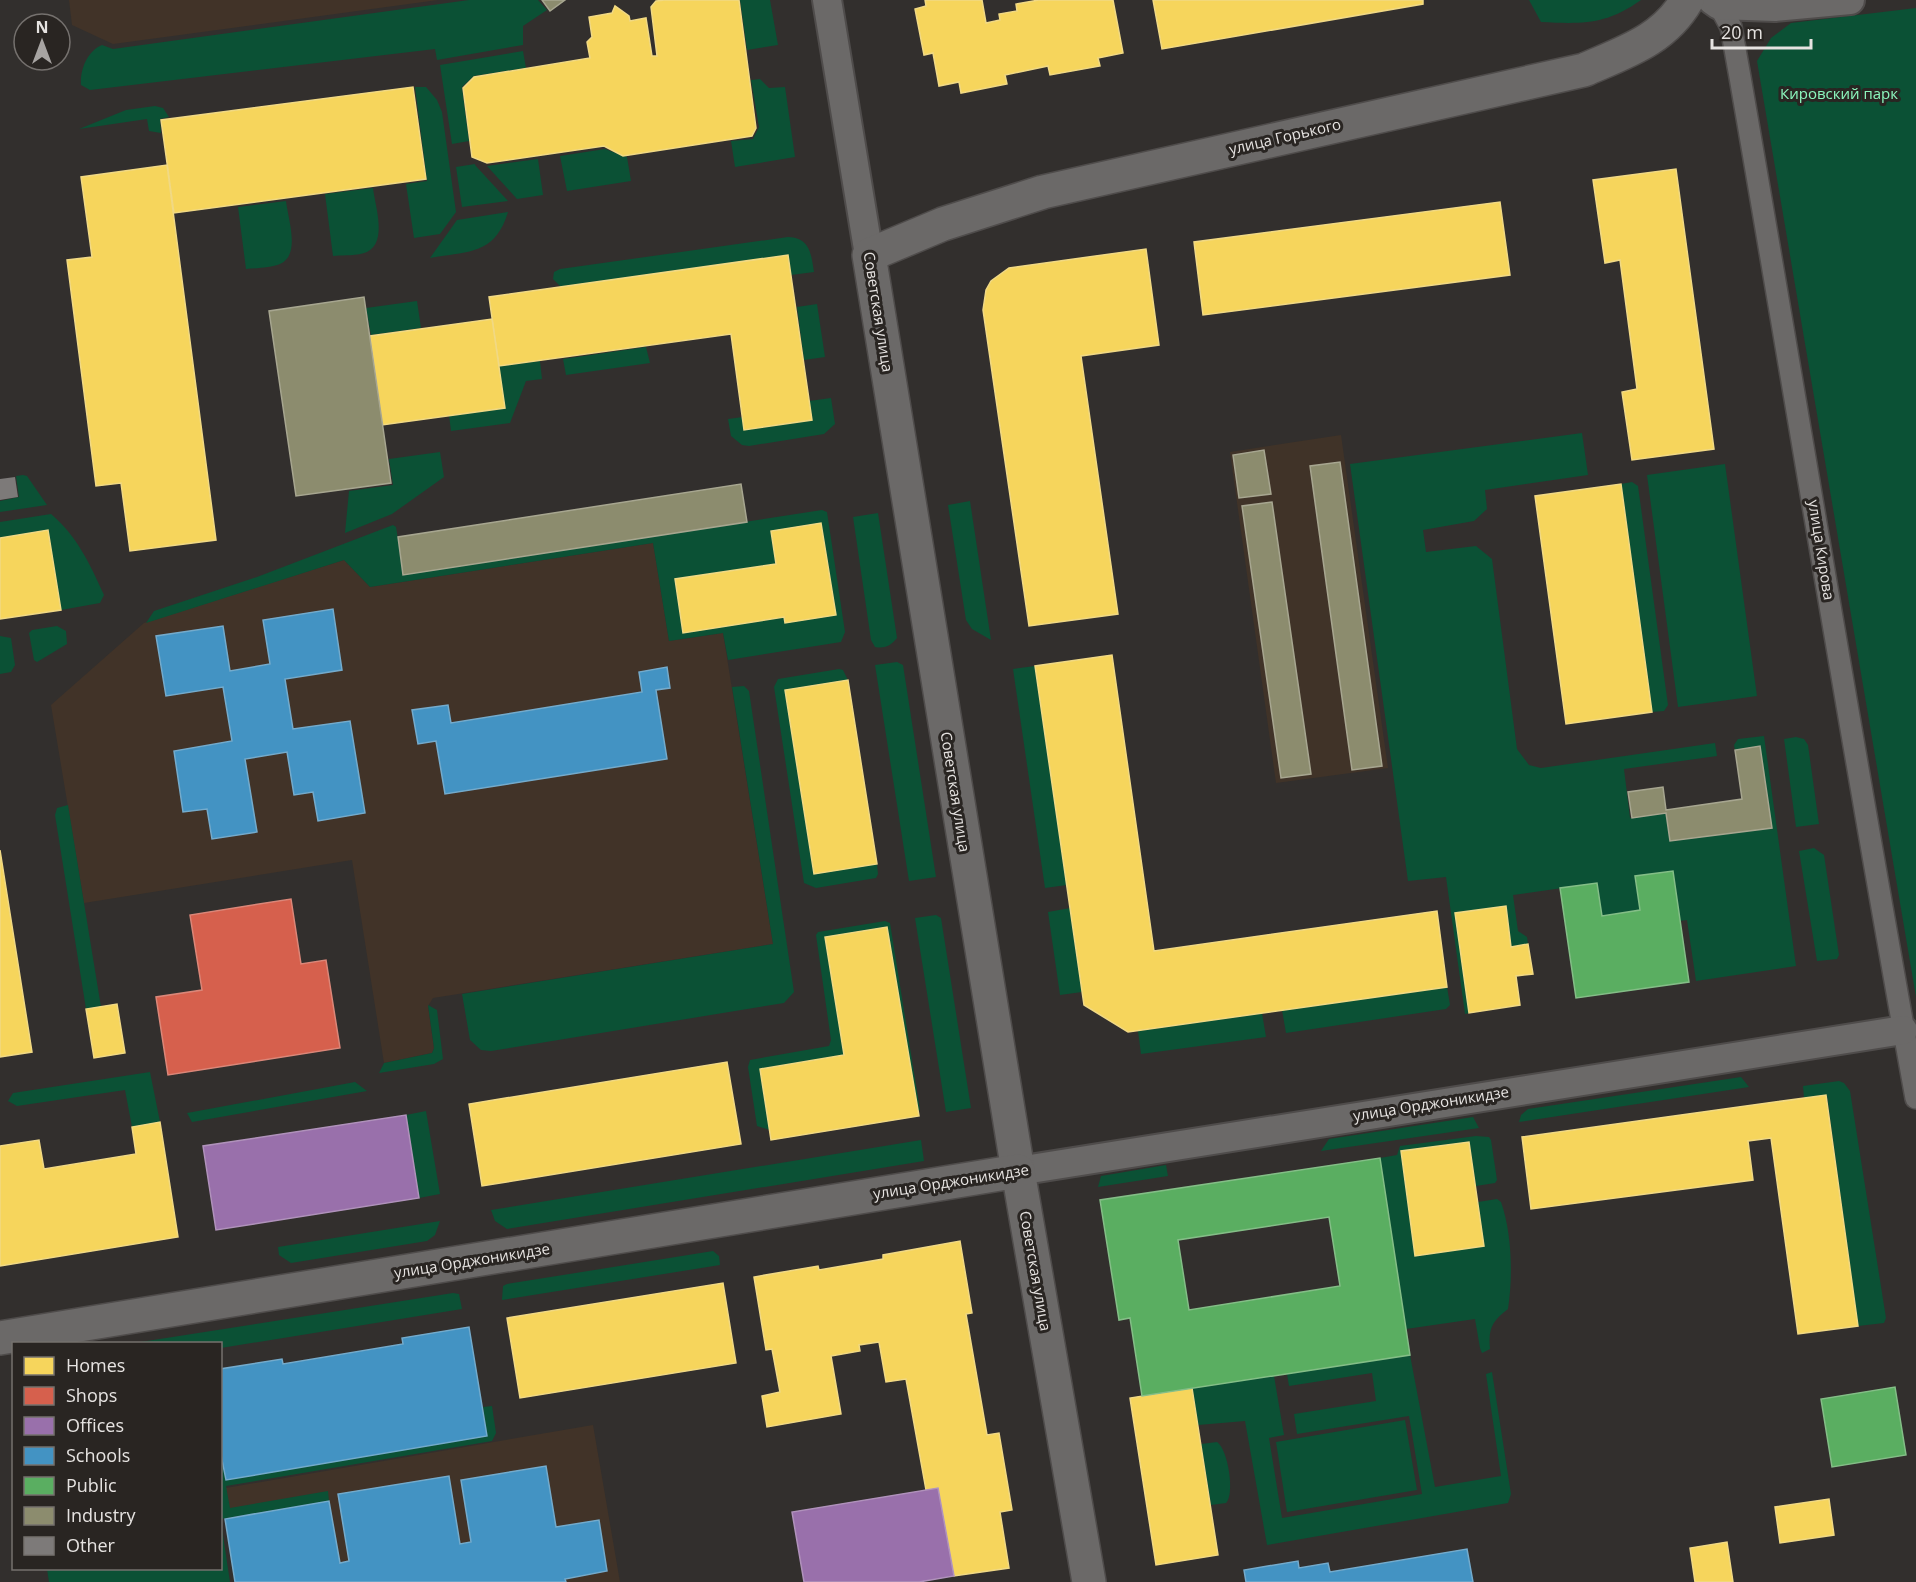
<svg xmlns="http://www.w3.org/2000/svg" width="1916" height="1582" viewBox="0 0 1916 1582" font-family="'Open Sans',sans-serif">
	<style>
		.industrial { fill: #403328 }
		.education { fill: #413328 }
		.green { fill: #0b5135 }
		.homes { fill: #f6d55c; stroke: #f1d984; stroke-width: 1.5 }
		.shops { fill: #d6604d; stroke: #db8779; stroke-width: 1.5 }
		.offices { fill: #9970ab; stroke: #b092bb; stroke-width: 1.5 }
		.schools { fill: #4393c3; stroke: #74abcc; stroke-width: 1.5 }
		.public { fill: #5aae61; stroke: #84be87; stroke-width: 1.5; fill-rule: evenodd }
		.industry { fill: #8c8c6e; stroke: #a7a690; stroke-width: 1.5 }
		.building { fill: #7d7a79 }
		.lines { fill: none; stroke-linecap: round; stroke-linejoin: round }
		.pedestrian-casing { stroke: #4f4c4b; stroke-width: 24 }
		.minor-casing { stroke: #4f4c4b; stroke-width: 32 }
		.tertiary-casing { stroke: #4f4c4b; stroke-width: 36 }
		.secondary-casing { stroke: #4f4c4b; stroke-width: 36 }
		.pedestrian { stroke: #6b6968; stroke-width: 21 }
		.minor { stroke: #6b6968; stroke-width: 28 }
		.tertiary { stroke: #6b6968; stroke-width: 33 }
		.secondary { stroke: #6b6968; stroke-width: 33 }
		.labels { text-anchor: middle; stroke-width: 6; stroke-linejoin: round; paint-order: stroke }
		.park-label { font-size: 15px; fill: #8cf7be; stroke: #292522 }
		.street-label { font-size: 15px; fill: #e6e3e1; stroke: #292522 }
	</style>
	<rect width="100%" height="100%" fill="#322f2d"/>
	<polygon class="industrial" points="1341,435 1388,768 1276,783 1230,452"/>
	<g class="education">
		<polygon points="69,0 438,0 113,44 72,25"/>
		<polygon points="653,543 669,641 723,633 773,944 433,998 428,1006 434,1048 432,1053 384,1063 352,860 84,903 51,705 144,623 344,560 370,587"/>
		<polygon points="593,1425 620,1582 235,1582 220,1489"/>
	</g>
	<g class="green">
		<path d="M469,0H538L547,10L523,26V45L437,60L435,49L90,90L81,85C80,70 87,51 102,45L113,49Z"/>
		<polygon points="740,0 770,0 778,45 747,50"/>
		<path d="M1529,0H1641C1606,25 1582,24 1541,22Z"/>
		<polygon points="1916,8 1916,997 1757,61 1771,38 1791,23"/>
		<polygon points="523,51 526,68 474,76 462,87 469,141 452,144 440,65"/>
		<polygon points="760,79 769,88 785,87 795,157 735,167 731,141 753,139 759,127 751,80"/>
		<polygon points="415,87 426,87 437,100 442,112 456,212 440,234 414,238 406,184 427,181"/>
		<polygon points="155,106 163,108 169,117 160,119 161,133 149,131 147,119 79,129 126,110"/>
		<polygon points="605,149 627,157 631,181 567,191 560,156"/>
		<polygon points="538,159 543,195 517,199 487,166"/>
		<polygon points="475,164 475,165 508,201 462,207 456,167"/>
		<path d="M373,188C375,206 388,242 367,252C358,256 343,255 333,256L325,194Z"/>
		<path d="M286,201C288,219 301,255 280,264C271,268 256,268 246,269L238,207Z"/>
		<path d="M508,212C495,255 469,251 430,258L457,220Z"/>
		<path d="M788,237C810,238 811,253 814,272L791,275L788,255L561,287L553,279L554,272L560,269Z"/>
		<polygon points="417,301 421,328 371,335 366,308"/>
		<polygon points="817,304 825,357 804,360 797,307"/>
		<polygon points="646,347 650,363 566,375 563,359"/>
		<polygon points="540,361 542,379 526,381 510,423 451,431 449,415 504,408 499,366"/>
		<polygon points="831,398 835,424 824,434 749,446 742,445 731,436 728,419 743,417 745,430 811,420 809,401"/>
		<polygon points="1582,433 1588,475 1485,490 1487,509 1474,521 1423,530 1426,552 1476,546 1492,559 1517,749 1529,765 1541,768 1715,743 1717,756 1624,769 1630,818 1666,813 1671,841 1772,828 1760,747 1735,750 1734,745 1738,739 1764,736 1796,966 1696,981 1687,920 1680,921 1673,871 1635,877 1640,910 1602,916 1597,883 1513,895 1518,931 1527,937 1528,944 1511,947 1506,906 1455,913 1469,1013 1465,1014 1446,877 1408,881 1350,464"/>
		<polygon points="440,452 444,477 392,514 345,533 349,491 393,485 389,459"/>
		<polygon points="1725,464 1757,696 1678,707 1647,475"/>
		<polygon points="23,475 27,476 47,505 0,512 0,501 19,497 16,476"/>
		<polygon points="1632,482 1638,486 1668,705 1664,711 1652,712 1621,484"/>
		<polygon points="970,501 991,640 972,629 966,620 948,505"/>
		<polygon points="822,510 827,512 845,632 841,642 728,660 723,633 669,641 653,543 370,587 344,560 146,623 154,611 257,577 393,525 396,527 404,574"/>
		<path d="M878,513L897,638C891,645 886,649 875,647L871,640L853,517Z"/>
		<path d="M51,514C77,536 90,564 104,595L100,603L61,610L48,530L0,538V522Z"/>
		<polygon points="57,626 66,631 67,644 37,662 34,660 29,633 32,630"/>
		<polygon points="0,636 11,638 15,665 11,672 0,674"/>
		<polygon points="897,662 903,665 936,877 909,881 875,665"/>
		<polygon points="1035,666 1067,885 1045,888 1013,669"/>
		<polygon points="839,669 843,670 848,680 785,691 814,873 877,864 878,874 876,878 816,888 804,883 774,687 778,679"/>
		<polygon points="744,686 749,691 794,992 784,1003 491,1051 481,1050 470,1040 462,994 773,944 732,687"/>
		<polygon points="1796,737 1804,739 1808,745 1819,824 1796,827 1784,739"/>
		<polygon points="68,805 101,1007 86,1009 55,815 57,808"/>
		<polygon points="1814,848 1824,855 1839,955 1837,959 1817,961 1799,851"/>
		<polygon points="1070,908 1082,992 1060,995 1048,912"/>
		<polygon points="936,915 941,918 971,1108 946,1112 915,918"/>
		<polygon points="885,921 890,923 920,1110 918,1111 887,927 825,937 844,1055 760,1069 770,1130 757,1126 748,1067 750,1060 829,1046 831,1040 816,935 818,932"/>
		<polygon points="1447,987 1450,1005 1446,1009 1286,1033 1282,1010"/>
		<polygon points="428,1005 437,1010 443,1059 434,1064 379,1073 384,1063 432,1053 434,1048"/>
		<polygon points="1262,1013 1266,1037 1141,1054 1138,1031"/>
		<polygon points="150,1072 160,1122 132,1127 125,1090 17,1106 8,1101 13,1093"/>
		<polygon points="1741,1077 1749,1087 1519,1122 1521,1115 1528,1109"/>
		<polygon points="1839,1081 1844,1083 1850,1091 1886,1318 1884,1323 1858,1326 1827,1096 1804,1098 1803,1086"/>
		<polygon points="355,1082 367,1091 192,1122 187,1113"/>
		<polygon points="426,1111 440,1194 419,1198 406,1115"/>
		<polygon points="1473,1117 1479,1128 1321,1151 1329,1139"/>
		<path d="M1476,1136L1489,1137L1491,1140L1497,1180L1495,1183L1476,1186L1469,1142L1401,1151L1416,1256L1484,1246L1478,1202L1497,1199L1501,1202C1512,1233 1513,1277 1508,1309C1492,1321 1488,1329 1490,1349L1482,1353L1480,1348L1475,1319L1406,1329L1380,1158L1397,1155L1400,1146Z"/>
		<polygon points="921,1140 924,1161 507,1229 495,1221 491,1210"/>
		<polygon points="1166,1165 1168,1176 1098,1187 1101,1176"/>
		<polygon points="440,1221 435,1235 427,1241 291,1263 279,1255 278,1247"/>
		<polygon points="713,1251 719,1256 720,1265 502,1300 503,1286 507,1284"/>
		<polygon points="453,1293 459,1294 462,1309 221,1348 220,1344 134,1343"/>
		<polygon points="1410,1355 1435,1487 1501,1476 1486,1374 1492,1372 1511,1494 1508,1503 1267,1545 1245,1421 1198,1425 1192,1388 1274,1376 1284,1435 1269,1438 1282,1518 1422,1494 1409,1416 1297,1434 1294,1414 1376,1401 1372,1373 1289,1386 1287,1374"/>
		<polygon points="492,1406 496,1433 492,1441 226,1486 230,1508 328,1491 329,1501 221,1519 220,1450 226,1480 487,1436 483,1407"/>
		<polygon points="1405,1420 1417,1490 1287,1512 1276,1442"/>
		<path d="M1217,1442C1228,1449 1235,1494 1226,1503L1211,1505L1201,1444Z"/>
		<polygon points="221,1522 230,1582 49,1582 47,1569 220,1568"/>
	</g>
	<g class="homes">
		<polygon points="665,0 739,0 756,128 752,136 623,156 604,146 487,163 472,157 463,88 474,77 590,58 587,42 592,37 589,17 612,13 615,6 629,16 630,21 646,18 652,56 657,56 651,7 656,1"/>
		<polygon points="925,0 982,0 986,23 1000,20 999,14 1017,11 1016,4 1039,0 1113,0 1123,53 1098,58 1100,66 1050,75 1048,66 1005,75 1007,84 961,93 959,82 939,86 933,53 924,55 915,9 926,6"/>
		<polygon points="1153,0 1423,0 1423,4 1162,49"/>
		<polygon points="413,87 426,179 174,213 161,120"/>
		<polygon points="167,165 216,540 130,551 121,483 96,486 67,260 92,257 81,177"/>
		<polygon points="1676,169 1714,449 1632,460 1622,392 1637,389 1620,260 1605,263 1593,180"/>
		<polygon points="1500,202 1510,275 1203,315 1194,242"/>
		<polygon points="1146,249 1159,345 1081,356 1118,614 1029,626 983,310 986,290 991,281 1009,268"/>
		<polygon points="788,255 812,420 744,430 731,334 499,366 489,297"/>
		<polygon points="492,319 505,408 382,425 370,336"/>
		<polygon points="1621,484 1652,712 1566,724 1535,496"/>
		<polygon points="821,523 836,615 785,623 784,617 683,633 675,579 776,564 771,531"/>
		<polygon points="48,530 61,610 0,619 0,538"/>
		<polygon points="1112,655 1154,951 1437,911 1447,987 1128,1032 1084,1005 1035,666"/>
		<polygon points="848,680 877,864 814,874 785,690"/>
		<polygon points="0,850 32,1052 0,1057"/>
		<polygon points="1506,906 1511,947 1528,944 1533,974 1516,976 1520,1005 1469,1013 1455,913"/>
		<polygon points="887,927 919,1116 771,1140 760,1069 844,1055 825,937"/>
		<polygon points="117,1004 125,1053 94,1058 86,1009"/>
		<polygon points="727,1062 741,1144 482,1186 469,1104"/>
		<polygon points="1826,1095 1858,1326 1798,1334 1771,1138 1748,1141 1753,1180 1531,1209 1522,1137"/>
		<polygon points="160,1122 178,1237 0,1266 0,1146 39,1140 44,1169 136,1154 132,1127"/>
		<polygon points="1469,1142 1484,1246 1415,1256 1401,1151"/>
		<polygon points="960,1241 972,1313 966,1314 987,1435 999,1433 1012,1510 1000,1512 1009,1568 954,1576 938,1488 926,1490 906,1379 886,1382 879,1342 859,1345 860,1351 831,1356 841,1414 767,1427 762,1396 780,1392 772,1349 766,1350 754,1277 818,1266 819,1270 883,1259 883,1255"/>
		<polygon points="723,1283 736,1363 520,1398 507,1318"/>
		<polygon points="1192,1388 1218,1555 1156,1565 1130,1398"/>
		<polygon points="1829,1499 1834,1535 1780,1543 1775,1507"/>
		<polygon points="1727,1542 1733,1582 1695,1582 1690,1548"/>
	</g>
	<polygon class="shops" points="291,899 301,964 326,960 340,1048 168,1075 156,997 202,990 190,915"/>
	<g class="offices">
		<polygon points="406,1115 419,1198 216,1230 203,1146"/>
		<polygon points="938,1488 954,1576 919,1582 804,1582 792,1512"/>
	</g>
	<g class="schools">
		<polygon points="333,609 342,670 285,679 293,729 350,721 365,813 318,821 313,792 294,795 287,752 245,759 257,832 212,839 207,809 183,812 174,751 232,741 223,687 166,696 156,636 223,626 230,671 270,664 263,620"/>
		<polygon points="667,667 670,688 656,690 667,759 445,794 436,741 418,744 412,710 448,705 451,723 642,692 639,672"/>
		<polygon points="469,1327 487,1436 226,1480 220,1450 220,1369 282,1359 283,1364 403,1344 402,1338"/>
		<polygon points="546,1466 556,1527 599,1520 607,1571 565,1579 566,1582 235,1582 225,1519 329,1501 340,1563 349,1561 338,1494 449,1476 460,1544 471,1542 461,1480"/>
		<polygon points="1467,1549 1473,1582 1246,1582 1244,1570 1298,1561 1299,1568 1328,1563 1330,1572"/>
	</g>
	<g class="public">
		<polygon points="1673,871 1689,982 1576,998 1560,888 1597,883 1602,916 1640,910 1635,876"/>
		<path d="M1380,1158L1410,1355L1142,1396L1130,1318L1119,1320L1100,1200ZM1329,1217L1340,1286L1189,1310L1178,1240Z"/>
		<polygon points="1895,1387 1906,1455 1832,1467 1821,1399"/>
	</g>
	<g class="industry">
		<polygon points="542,0 565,0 550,11"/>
		<polygon points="364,297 391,483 296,496 269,311"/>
		<polygon points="1264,450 1271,494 1239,498 1233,455"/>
		<polygon points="1340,462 1382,766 1352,770 1310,466"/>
		<polygon points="741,484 747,522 403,575 398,537"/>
		<polygon points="1272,502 1311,774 1281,778 1242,506"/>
		<polygon points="1760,746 1772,828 1670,841 1666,813 1632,818 1628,792 1663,787 1666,810 1742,799 1735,750"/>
	</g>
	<polygon class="building" points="15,477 18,497 0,500 0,479"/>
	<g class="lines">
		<defs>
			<path id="pedestrian" d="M1719,5L1731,27L1740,77C1799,417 1854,758 1916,1098"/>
			<g id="minor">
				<polyline points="827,0 869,255"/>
				<polyline points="1712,0 1719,5 1775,7 1850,0"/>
				<polyline points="1018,1171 1903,1030"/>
			</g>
			<path id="tertiary" d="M1018,1171L869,255L943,224L1043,192L1584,70C1625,52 1664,40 1687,0"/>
			<polyline id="secondary" points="0,1338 1018,1171 1089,1582"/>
		</defs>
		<use href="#pedestrian" class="pedestrian-casing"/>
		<use href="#minor" class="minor-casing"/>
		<use href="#tertiary" class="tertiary-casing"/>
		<use href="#secondary" class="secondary-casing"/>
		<use href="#pedestrian" class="pedestrian"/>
		<use href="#minor" class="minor"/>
		<use href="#tertiary" class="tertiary"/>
		<use href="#secondary" class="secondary"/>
	</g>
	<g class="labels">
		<g class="park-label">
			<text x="1839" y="99">Кировский парк</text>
		</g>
		<g class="street-label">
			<text transform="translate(1285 137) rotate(-13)" y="5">улица Горького</text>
			<text transform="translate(878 312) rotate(81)" y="5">Советская улица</text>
			<text transform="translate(1821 550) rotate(81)" y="5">улица Кирова</text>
			<text transform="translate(955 792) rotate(81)" y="5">Советская улица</text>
			<text transform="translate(1431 1104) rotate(-9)" y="5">улица Орджоникидзе</text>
			<text transform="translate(951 1182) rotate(-9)" y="5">улица Орджоникидзе</text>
			<text transform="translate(472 1261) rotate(-9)" y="5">улица Орджоникидзе</text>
			<text transform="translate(1035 1271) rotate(80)" y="5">Советская улица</text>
		</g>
	</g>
	<rect x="12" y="1342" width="210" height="228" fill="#292522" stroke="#75716e" stroke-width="1.5"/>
	<rect x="24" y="1357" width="30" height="18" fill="#f6d55c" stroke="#75716e" stroke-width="1.5"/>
	<text x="66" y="1372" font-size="18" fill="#e6e3e1">Homes</text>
	<rect x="24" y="1387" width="30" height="18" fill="#d6604d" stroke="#75716e" stroke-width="1.5"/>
	<text x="66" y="1402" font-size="18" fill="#e6e3e1">Shops</text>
	<rect x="24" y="1417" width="30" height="18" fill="#9970ab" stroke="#75716e" stroke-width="1.5"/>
	<text x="66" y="1432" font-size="18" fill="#e6e3e1">Offices</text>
	<rect x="24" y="1447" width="30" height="18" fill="#4393c3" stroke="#75716e" stroke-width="1.5"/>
	<text x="66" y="1462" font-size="18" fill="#e6e3e1">Schools</text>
	<rect x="24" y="1477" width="30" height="18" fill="#5aae61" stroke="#75716e" stroke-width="1.5"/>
	<text x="66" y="1492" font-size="18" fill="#e6e3e1">Public</text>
	<rect x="24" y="1507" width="30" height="18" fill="#8c8c6e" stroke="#75716e" stroke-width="1.5"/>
	<text x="66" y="1522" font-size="18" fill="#e6e3e1">Industry</text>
	<rect x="24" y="1537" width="30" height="18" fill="#7d7a79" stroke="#75716e" stroke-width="1.5"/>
	<text x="66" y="1552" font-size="18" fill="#e6e3e1">Other</text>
	<g transform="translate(42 42)"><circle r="28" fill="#292522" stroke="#75716e" stroke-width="1.5"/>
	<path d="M0-4.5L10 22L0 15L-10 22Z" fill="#a7a4a2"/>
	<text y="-9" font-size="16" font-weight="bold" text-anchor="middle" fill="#e6e3e1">N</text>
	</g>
	<path d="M1712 39v9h99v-9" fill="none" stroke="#e6e3e1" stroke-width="3"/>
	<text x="1721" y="39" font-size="18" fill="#e6e3e1" stroke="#292522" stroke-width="4.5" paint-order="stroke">20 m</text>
</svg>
